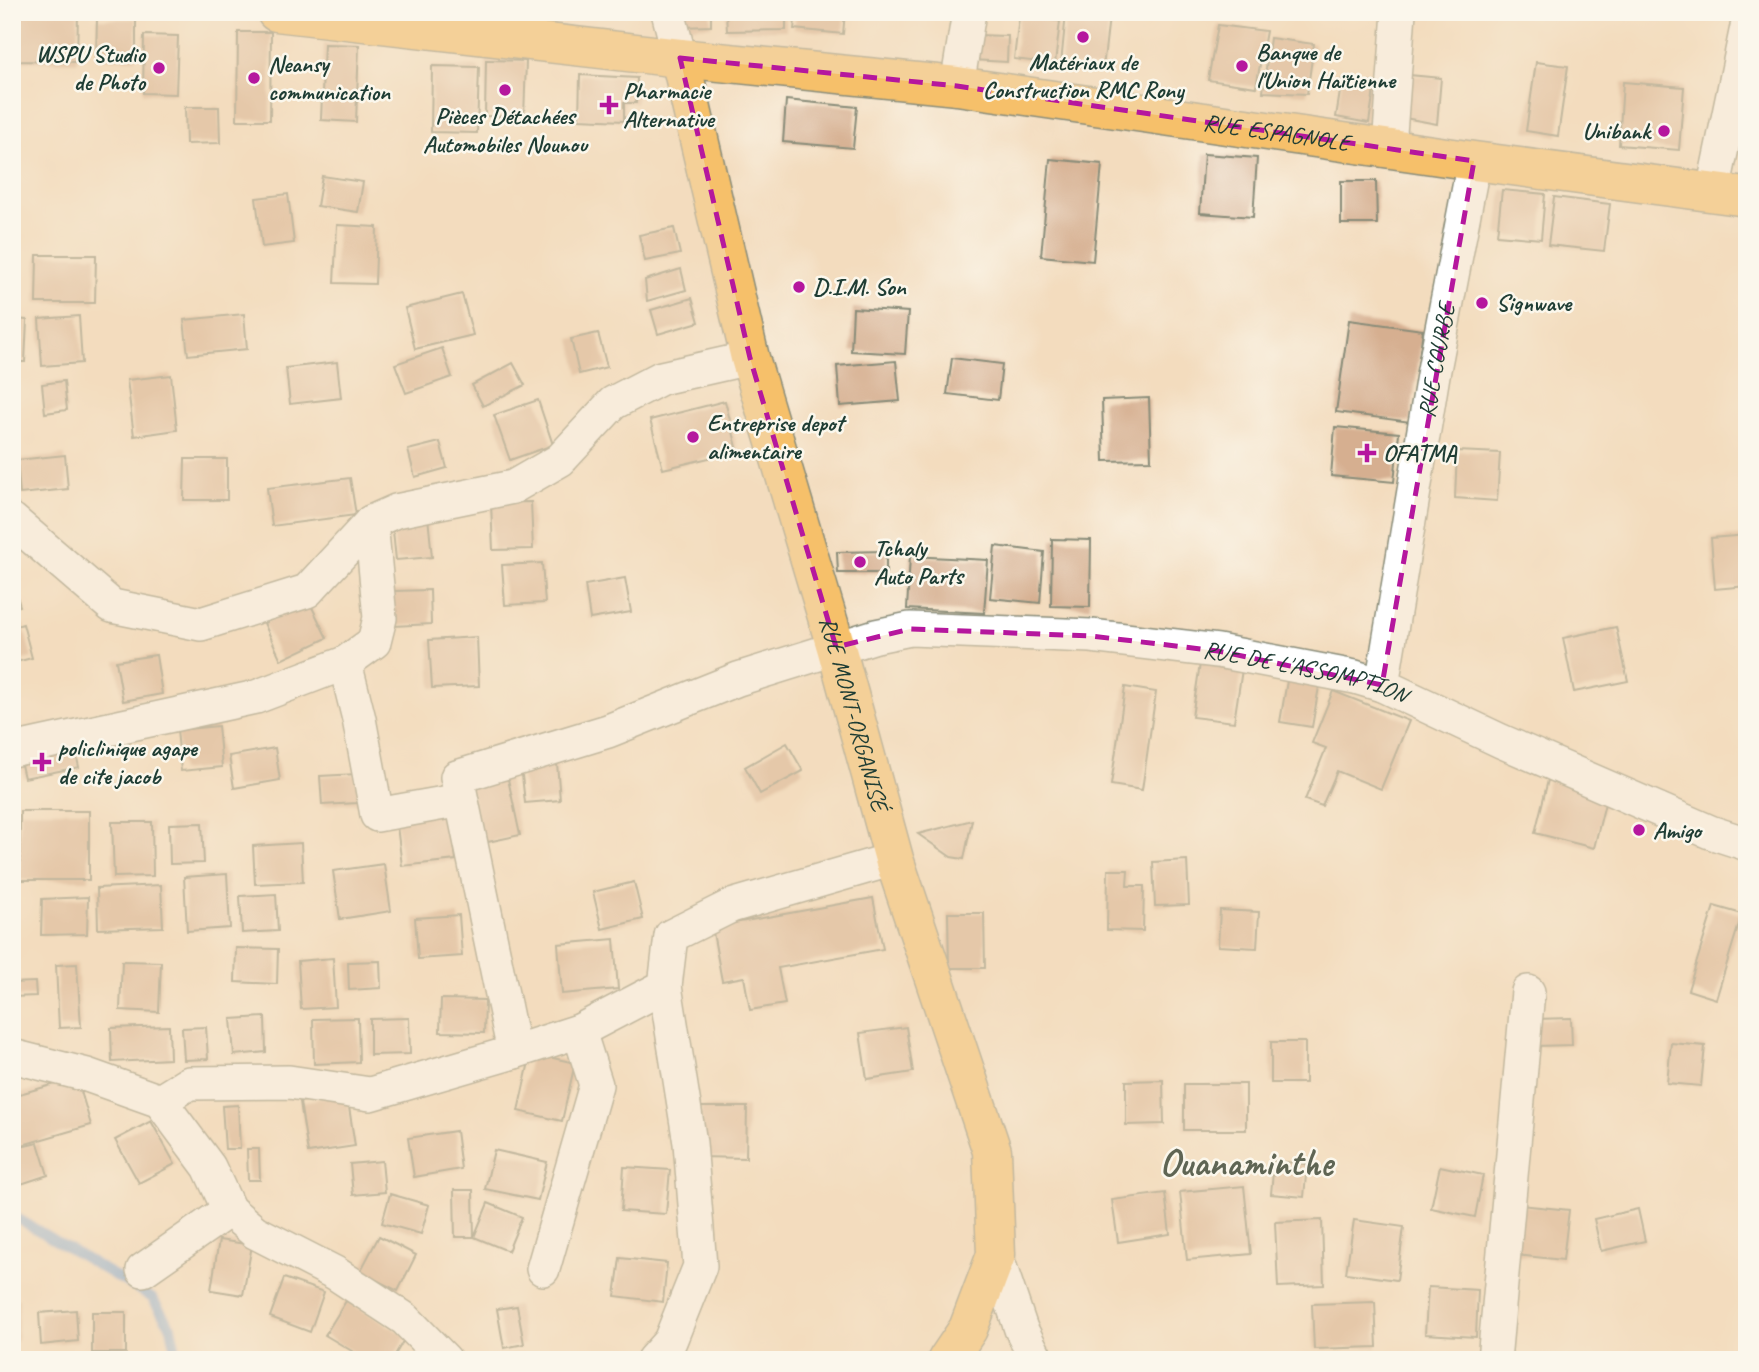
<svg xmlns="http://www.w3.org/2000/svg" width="1759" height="1372" viewBox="0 0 1759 1372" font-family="Caveat,sans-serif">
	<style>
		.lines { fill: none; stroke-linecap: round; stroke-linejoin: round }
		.stream { stroke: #6a9dd5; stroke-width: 10 }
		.building { fill: #d6af90 }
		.minor-casing { stroke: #898c79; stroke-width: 36 }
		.major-casing { stroke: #898c79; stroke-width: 41 }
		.minor { stroke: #fff; stroke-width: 33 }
		.major { stroke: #f6c06b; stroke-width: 38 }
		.marked { fill: none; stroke: #b5179e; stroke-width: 5; stroke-dasharray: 14 9; stroke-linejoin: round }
		.poi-dot { fill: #b5179e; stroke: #fbf7ec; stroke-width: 2.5 }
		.labels { text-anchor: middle; stroke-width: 5; stroke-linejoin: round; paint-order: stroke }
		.poi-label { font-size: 24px; font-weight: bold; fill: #1f3d34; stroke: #fbf7ec; text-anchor: start }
		.street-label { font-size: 24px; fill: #1f3d34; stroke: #fbf7ec }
		.town-label { font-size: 38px; font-weight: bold; fill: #5f6554; stroke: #fbf7ec }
	</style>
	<rect width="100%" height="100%" fill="#fbf7ec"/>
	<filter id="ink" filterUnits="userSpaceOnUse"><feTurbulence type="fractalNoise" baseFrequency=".0143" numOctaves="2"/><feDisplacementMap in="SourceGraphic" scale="14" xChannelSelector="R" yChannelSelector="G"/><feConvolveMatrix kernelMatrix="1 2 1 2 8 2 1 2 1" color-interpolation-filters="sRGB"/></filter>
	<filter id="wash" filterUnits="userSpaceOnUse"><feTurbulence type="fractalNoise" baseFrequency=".00686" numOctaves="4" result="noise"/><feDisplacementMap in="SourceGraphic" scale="28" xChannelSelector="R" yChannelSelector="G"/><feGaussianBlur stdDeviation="1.57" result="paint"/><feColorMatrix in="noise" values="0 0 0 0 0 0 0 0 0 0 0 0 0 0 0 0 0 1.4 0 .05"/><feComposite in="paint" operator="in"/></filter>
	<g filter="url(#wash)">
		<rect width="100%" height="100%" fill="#f3dcbe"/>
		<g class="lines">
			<polyline class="stream" points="12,1215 152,1298 171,1327 178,1360"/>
		</g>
		<g id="blocks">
			<g class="building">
				<polygon points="14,12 78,12 77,62 13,61"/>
				<polygon points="681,12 711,12 711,26 681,27"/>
				<polygon points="726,12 786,12 786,30 727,31"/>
				<polygon points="796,12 845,12 843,34 794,29"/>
				<polygon points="1066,13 1109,17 1103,68 1061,64"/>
				<polygon points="1019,17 1060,21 1055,64 1014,59"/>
				<polygon points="97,19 136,19 136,59 96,58"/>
				<polygon points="1218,25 1266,31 1256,87 1208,80"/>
				<polygon points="238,32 271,32 270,120 237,120"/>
				<polygon points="144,35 178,36 176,94 143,93"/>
				<polygon points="973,35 1008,36 1007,62 972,60"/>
				<polygon points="1270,38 1314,44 1307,94 1263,92"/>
				<polygon points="324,44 359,45 356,122 321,120"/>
				<polygon points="486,60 526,61 524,117 485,116"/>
				<polygon points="1536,62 1568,66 1558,136 1526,131"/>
				<polygon points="432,66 479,67 477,133 431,132"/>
				<polygon points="1398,74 1441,78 1437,124 1394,116"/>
				<polygon points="580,75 637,78 636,103 624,103 624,121 579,119"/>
				<polygon points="1342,79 1375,83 1369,123 1336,117"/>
				<polygon points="1623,82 1684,87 1679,150 1619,145"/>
				<polygon points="786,100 857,107 853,148 783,142"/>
				<polygon points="185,107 219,107 220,143 186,144"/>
				<polygon points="1204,154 1257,158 1253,217 1200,213"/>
				<polygon points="1050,159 1102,164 1093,261 1041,256"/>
				<polygon points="322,176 363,182 358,212 317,206"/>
				<polygon points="1341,181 1376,181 1377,224 1341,224"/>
				<polygon points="1502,190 1545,194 1541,239 1497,235"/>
				<polygon points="288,194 294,243 262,247 256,198"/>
				<polygon points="1554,197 1610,204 1604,251 1548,245"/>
				<polygon points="337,225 377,227 375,284 334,283"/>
				<polygon points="674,228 680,254 645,261 639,235"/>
				<polygon points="37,255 96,255 95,303 36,303"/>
				<polygon points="681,269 686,290 647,301 645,280"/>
				<polygon points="462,294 473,335 415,349 405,308"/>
				<polygon points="692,298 699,322 658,334 651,310"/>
				<polygon points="853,308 908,312 905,354 851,351"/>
				<polygon points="244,314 247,349 188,355 184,320"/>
				<polygon points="79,316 82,363 42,366 39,319"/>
				<polygon points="12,319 27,320 25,362 12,362"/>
				<polygon points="1349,320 1423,330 1410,422 1336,412"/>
				<polygon points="598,333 607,367 579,374 571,339"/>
				<polygon points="442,348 452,377 406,393 395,364"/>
				<polygon points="952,358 1002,364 998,400 947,394"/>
				<polygon points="896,361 900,401 840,406 837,366"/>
				<polygon points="337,362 341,398 290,404 286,368"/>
				<polygon points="513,363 525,385 483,406 472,385"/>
				<polygon points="171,375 177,430 134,436 127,380"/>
				<polygon points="64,381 67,410 45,413 42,384"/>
				<polygon points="1149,398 1151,460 1104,461 1102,400"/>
				<polygon points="538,400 553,445 510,460 494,415"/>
				<polygon points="725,401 738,451 663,469 650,420"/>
				<polygon points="1335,427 1399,433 1394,482 1331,476"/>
				<polygon points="440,442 447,468 415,477 408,450"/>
				<polygon points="1457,451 1500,453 1497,501 1455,498"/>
				<polygon points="65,455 68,489 20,494 17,460"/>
				<polygon points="185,459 227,459 227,500 184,500"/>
				<polygon points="350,478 356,515 272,526 267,488"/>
				<polygon points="531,502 533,549 493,550 491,503"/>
				<polygon points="428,517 432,557 396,560 392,521"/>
				<polygon points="1747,535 1747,586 1715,589 1711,538"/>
				<polygon points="1052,539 1091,540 1090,607 1051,606"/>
				<polygon points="995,546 1044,552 1040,603 990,598"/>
				<polygon points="886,551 886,573 838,573 837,552"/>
				<polygon points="910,556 988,560 984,613 907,609"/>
				<polygon points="542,563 545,603 505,605 502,565"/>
				<polygon points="625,578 631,612 590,619 585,585"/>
				<polygon points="12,580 20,606 12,608"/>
				<polygon points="430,590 431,624 394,626 393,591"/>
				<polygon points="309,601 327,638 281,660 264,623"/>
				<polygon points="23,624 32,658 12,663 12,627"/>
				<polygon points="1616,627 1628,681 1574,692 1563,638"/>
				<polygon points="477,637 479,686 432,688 429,640"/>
				<polygon points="156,655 162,694 123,701 116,661"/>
				<polygon points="1201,657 1243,663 1234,722 1192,717"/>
				<polygon points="1288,675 1320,681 1312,727 1280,722"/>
				<polygon points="1125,687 1156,692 1142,790 1111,785"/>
				<polygon points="1333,691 1409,721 1381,789 1337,771 1322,806 1305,800 1326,748 1312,743"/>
				<polygon points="218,726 222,767 181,771 177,730"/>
				<polygon points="787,743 803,771 760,794 745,767"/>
				<polygon points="74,745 79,767 24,778 19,756"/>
				<polygon points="275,748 280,780 234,788 229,756"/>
				<polygon points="557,763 560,800 525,803 521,766"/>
				<polygon points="357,774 358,803 322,805 320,776"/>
				<polygon points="508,779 520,835 483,843 470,788"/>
				<polygon points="1548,780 1607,795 1594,848 1535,833"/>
				<rect x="20" y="811" width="69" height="69"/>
				<polygon points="450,812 456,860 402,866 396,818"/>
				<polygon points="972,820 964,859 951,857 918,834"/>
				<polygon points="112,822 152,822 153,876 114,877"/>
				<polygon points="202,823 204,863 170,864 169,824"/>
				<polygon points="301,843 303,882 255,884 253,846"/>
				<polygon points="1187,860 1189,905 1155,906 1153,862"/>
				<polygon points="384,864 391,911 340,919 333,871"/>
				<polygon points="1108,870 1128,870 1127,886 1144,886 1143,931 1107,930"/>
				<polygon points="227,874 230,928 187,931 184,877"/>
				<polygon points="634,882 643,919 602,929 593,892"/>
				<polygon points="161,885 163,927 98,929 97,888"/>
				<polygon points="276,894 278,931 242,933 240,896"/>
				<polygon points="88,897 87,934 41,935 42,899"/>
				<polygon points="873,898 883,949 778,968 785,1004 750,1010 744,977 722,981 712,927"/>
				<polygon points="1714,906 1742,914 1716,999 1688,990"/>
				<polygon points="1220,910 1259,912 1257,948 1218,946"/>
				<polygon points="948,913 984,913 985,968 949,968"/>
				<polygon points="459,915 462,956 418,959 415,918"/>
				<polygon points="614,939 618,989 562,994 558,944"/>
				<polygon points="236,948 278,949 277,984 235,982"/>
				<polygon points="333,958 336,1007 301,1009 298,961"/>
				<polygon points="122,961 161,962 159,1012 120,1010"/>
				<polygon points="380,961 381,988 349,990 348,962"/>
				<polygon points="77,964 81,1027 59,1028 56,965"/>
				<polygon points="35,982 36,996 12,997 12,983"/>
				<polygon points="441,999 485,1000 484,1033 440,1032"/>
				<polygon points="265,1017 266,1052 234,1055 231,1019"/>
				<polygon points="358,1018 359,1062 314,1064 313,1019"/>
				<polygon points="409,1018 410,1054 370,1055 370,1019"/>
				<polygon points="1571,1018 1572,1045 1535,1046 1534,1019"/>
				<polygon points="169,1026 170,1059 112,1062 111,1028"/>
				<polygon points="206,1027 208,1059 184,1060 182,1028"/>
				<polygon points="906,1027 913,1072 867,1079 860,1033"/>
				<rect x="1271" y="1042" width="34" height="41"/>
				<polygon points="1671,1043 1705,1046 1701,1086 1667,1083"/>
				<polygon points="531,1053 575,1063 562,1121 518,1111"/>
				<polygon points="77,1078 91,1125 12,1148 12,1096"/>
				<polygon points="1163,1080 1164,1124 1126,1125 1126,1081"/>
				<rect x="1184" y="1084" width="62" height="46"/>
				<polygon points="347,1094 355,1146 308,1153 300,1102"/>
				<polygon points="238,1105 240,1149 225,1149 222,1106"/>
				<polygon points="701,1107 747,1107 746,1158 700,1157"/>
				<polygon points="151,1121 175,1164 139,1183 115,1140"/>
				<polygon points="456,1131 461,1169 414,1177 408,1138"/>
				<polygon points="38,1143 48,1175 15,1186 12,1149"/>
				<polygon points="247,1149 259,1149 260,1180 248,1180"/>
				<polygon points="494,1150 547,1162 538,1200 485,1189"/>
				<polygon points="382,1161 385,1192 353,1195 350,1164"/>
				<polygon points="1274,1161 1307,1164 1304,1197 1271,1194"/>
				<polygon points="1440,1166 1483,1175 1475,1217 1431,1208"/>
				<polygon points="624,1167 670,1170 666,1214 621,1211"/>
				<polygon points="1244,1186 1251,1254 1187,1260 1180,1192"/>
				<polygon points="454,1190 473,1190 474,1237 455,1237"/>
				<polygon points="1165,1193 1170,1234 1118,1242 1112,1200"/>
				<polygon points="390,1194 429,1205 421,1234 382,1223"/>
				<polygon points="488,1203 522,1217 508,1251 474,1237"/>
				<polygon points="1520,1205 1569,1210 1563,1260 1516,1255"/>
				<polygon points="1638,1209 1645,1241 1601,1251 1594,1219"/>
				<polygon points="1322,1220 1324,1285 1278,1287 1275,1222"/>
				<polygon points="1354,1220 1404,1227 1397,1280 1346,1273"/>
				<polygon points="379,1236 416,1255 398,1291 360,1272"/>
				<polygon points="219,1240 252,1245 243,1295 211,1290"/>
				<polygon points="620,1258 667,1263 663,1302 615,1296"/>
				<polygon points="284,1278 324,1292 310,1332 270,1317"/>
				<polygon points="1428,1287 1478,1290 1476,1337 1425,1334"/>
				<polygon points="12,1299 19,1299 17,1342 12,1342"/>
				<polygon points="346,1301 406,1336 392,1360 367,1360 325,1335"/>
				<polygon points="1375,1302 1377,1347 1314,1349 1312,1304"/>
				<polygon points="517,1306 524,1344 504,1348 497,1309"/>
				<polygon points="76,1310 78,1341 41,1345 39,1313"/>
				<rect x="92" y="1312" width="34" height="41"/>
				<polygon points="36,1356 36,1360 12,1360 12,1357"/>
			</g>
		</g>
	</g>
	<g filter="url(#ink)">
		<use href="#blocks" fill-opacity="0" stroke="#898c79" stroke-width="2"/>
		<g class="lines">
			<defs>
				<g id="minor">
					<polyline points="668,12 680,58"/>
					<polyline points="957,86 969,12"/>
					<polyline points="1389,147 1399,12"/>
					<polyline points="1713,191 1747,27"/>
					<polyline points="12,520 112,606 201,624 307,591 371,522 380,618 374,642 345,663 256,697 12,750"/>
					<polyline points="371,522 396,511 513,487 560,460 613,403 661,378 750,358"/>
					<polyline points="345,663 359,719 377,815 461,800"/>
					<path id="s1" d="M1382,685L1433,375L1474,161"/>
					<path id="s2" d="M514,1052L457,777L608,731L738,679L876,636L910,629L1091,636L1218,651L1355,677L1382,685L1501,741L1710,832L1747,844"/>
					<polyline points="12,1056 87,1075 160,1101 209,1167 229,1210 255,1232 335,1273 405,1319 445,1360"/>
					<polyline points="160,1101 189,1083 289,1082 370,1094 514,1052 579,1031 665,986 671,936 731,906 894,859"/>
					<polyline points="996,1255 1021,1329 1037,1360"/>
					<polyline points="543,1269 596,1085 579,1031"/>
					<polyline points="143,1270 229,1210"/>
					<polyline points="653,1360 670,1341 700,1266 690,1143 665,986"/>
					<polyline points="1494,1360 1528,992"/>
				</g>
				<g id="major">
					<path id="s3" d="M276,12L680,58L957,86L1474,161L1747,197"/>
					<path id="s4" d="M680,58L750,358L836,647L894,859L992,1151L996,1255L968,1329L947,1360"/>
				</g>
			</defs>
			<use href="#minor" class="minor-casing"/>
			<use href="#major" class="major-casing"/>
			<use href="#minor" class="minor"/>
			<use href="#major" class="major"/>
		</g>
	</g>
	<path d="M0 0H1759V1372H0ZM680,58L957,86L1474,161L1382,685L1218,651L1091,636L910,629L836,647L750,358Z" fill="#f3dcbe" fill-opacity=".55" fill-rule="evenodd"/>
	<path class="marked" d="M680,58L957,86L1474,161L1382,685L1218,651L1091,636L910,629L836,647L750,358Z"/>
	<g class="poi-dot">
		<circle cx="1083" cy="37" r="7"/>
		<circle cx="1242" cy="66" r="7"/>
		<circle cx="159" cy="68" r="7"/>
		<circle cx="254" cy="78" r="7"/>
		<circle cx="505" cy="90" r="7"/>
		<path d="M605.5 94.5h7v7h7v7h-7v7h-7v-7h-7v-7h7z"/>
		<circle cx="1664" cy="131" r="7"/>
		<circle cx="799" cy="287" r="7"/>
		<circle cx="1482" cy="303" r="7"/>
		<circle cx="693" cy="437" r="7"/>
		<path d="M1363.5 442.5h7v7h7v7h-7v7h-7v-7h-7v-7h7z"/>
		<circle cx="860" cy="562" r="7"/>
		<path d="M38.5 751.5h7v7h7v7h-7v7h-7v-7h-7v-7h7z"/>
		<circle cx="1639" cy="830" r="7"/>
	</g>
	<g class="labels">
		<g class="poi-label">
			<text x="1256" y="60">Banque de<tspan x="1256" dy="28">l'Union Haïtienne</tspan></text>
			<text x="145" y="62" text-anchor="end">WSPU Studio<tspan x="145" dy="28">de Photo</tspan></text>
			<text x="1083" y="70" text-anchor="middle">Matériaux de<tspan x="1083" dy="28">Construction RMC Rony</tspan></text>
			<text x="268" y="72">Neansy<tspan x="268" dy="28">communication</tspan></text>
			<text x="623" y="99">Pharmacie<tspan x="623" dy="28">Alternative</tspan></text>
			<text x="505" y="124" text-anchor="middle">Pièces Détachées<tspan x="505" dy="28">Automobiles Nounou</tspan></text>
			<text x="1650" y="139" text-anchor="end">Unibank</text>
			<text x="813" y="295">D.I.M. Son</text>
			<text x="1496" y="311">Signwave</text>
			<text x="707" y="431">Entreprise depot<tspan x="707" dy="28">alimentaire</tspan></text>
			<text x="1383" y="461">OFATMA</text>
			<text x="874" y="556">Tchaly<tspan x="874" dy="28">Auto Parts</tspan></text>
			<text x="58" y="756">policlinique agape<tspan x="58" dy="28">de cite jacob</tspan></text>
			<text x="1653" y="838">Amigo</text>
		</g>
		<g class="street-label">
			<text dy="8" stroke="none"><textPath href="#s3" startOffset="1008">RUE ESPAGNOLE</textPath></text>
			<text dy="8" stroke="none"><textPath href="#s1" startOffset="329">RUE COURBE</textPath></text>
			<text dy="8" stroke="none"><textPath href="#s2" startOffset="1157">RUE DE L'ASSOMPTION</textPath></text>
			<text dy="8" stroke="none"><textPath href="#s4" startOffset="679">RUE MONT-ORGANISÉ</textPath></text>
		</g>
		<g class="town-label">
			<text x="1246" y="1175">Ouanaminthe</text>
		</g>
	</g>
	<rect width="1759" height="1372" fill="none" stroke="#fbf7ec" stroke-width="42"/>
</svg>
